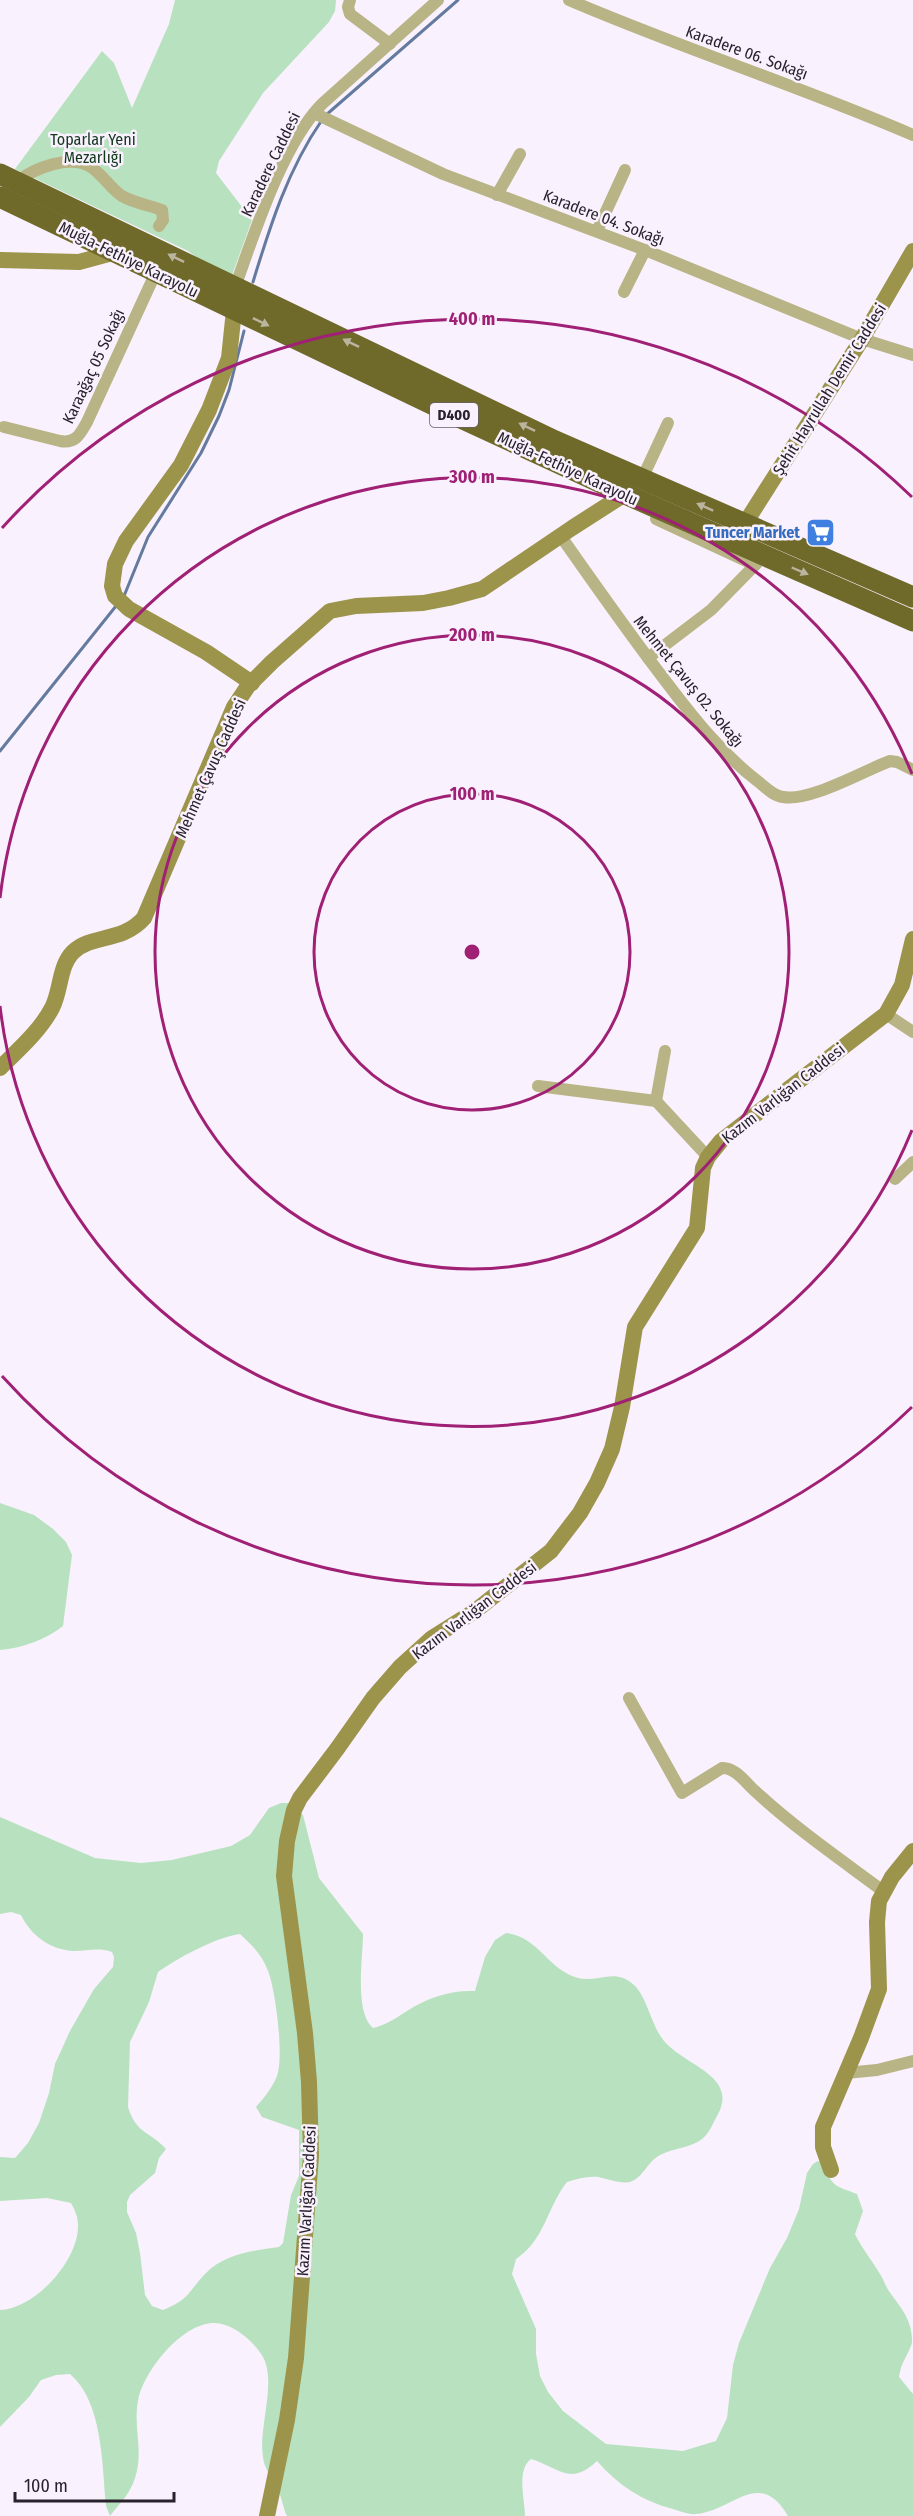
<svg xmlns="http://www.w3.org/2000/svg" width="913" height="2516" viewBox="0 0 913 2516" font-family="'Fira Sans Condensed',sans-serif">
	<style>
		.green { fill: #b8e1bf; fill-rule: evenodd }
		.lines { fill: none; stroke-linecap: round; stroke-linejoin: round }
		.stream { stroke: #647a9e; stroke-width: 3 }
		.street { stroke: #b9b486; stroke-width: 12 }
		.secondary { stroke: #9c944b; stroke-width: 16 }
		.highway { stroke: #6f692a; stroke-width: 21 }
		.oneway { fill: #bbb49e }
		.ring { fill: none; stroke: #9f2074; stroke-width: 3 }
		.labels { text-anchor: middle; stroke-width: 5; stroke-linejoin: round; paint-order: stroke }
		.shield { fill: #f9f1fd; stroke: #67606b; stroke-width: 1.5 }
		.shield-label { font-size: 15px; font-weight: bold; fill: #29222c }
		.street-label { font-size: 16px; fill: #29222c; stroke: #f9f1fd }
		.park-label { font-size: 16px; fill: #12381c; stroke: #f9f1fd }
		.shop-label { font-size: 16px; font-weight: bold; fill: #366cbe; stroke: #f9f1fd; text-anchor: end }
		.centre { fill: #9f2074; stroke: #f9f1fd; stroke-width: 3 }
		.ring-label { font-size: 18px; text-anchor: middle; font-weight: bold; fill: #9f2074; stroke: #f9f1fd; stroke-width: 5; stroke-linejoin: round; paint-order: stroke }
	</style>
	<rect width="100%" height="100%" fill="#f9f1fd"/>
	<g class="green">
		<polygon points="175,0 336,0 335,11 329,22 263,93 219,161 216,173 252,220 231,278 215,271 188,251 15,169 102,51 114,63 132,108 169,24"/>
		<path d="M0,1503L34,1515L53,1529L66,1542L72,1555L63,1626C45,1640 22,1648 0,1650Z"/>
		<path d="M281,1803H291L303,1815L319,1878L363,1934C363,1957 354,2012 373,2028C386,2025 396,2018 407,2011C428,1997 451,1990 475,1991L485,1957L495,1940L506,1933C539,1937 548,1970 578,1978C598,1983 615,1967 634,1985C647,1997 651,2025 664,2041C685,2066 740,2076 717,2116C713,2123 709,2134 702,2139C691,2148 673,2148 660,2155C647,2162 643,2178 630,2182C620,2184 608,2179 598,2177C588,2176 577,2179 567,2182C547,2207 545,2240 516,2259L512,2274L536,2329V2354L540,2376L548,2392L563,2411L606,2444L683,2451L716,2441L727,2418L733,2365L739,2343L770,2268L787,2238L799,2209L807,2173L813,2164L818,2161L823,2163C833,2188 834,2185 857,2194L863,2211L855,2234C862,2249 872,2260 880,2274C884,2280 886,2288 891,2294C901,2308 913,2321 912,2343C908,2356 901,2361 899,2377L913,2394V2516H788C759,2467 733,2511 696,2514C689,2515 680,2511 673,2509C642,2501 618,2485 597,2461C570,2487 558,2467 531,2459C516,2470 525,2500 525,2516H287C283,2508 282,2498 278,2490C273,2479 264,2469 263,2457C258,2428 277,2383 263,2357C254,2341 231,2322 213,2323C181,2324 143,2372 138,2401C133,2428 144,2451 135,2478C130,2494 120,2503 110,2516L106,2506C102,2465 103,2402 70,2374L56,2375L41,2380L29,2397L0,2427V2310C35,2309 79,2260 78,2225C78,2217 75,2210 71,2203L47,2198L0,2201V2157L15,2158L28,2143L39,2123L49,2093L55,2064L70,2031L94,1989L113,1967L114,1957L112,1952C98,1947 88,1951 74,1951C51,1950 31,1936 21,1915L11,1912L0,1914V1817L95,1858L141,1863L172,1860L231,1846L250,1835L269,1808ZM240,1934C252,1945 263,1956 268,1971C276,1991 284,2057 277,2076C272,2088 264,2098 256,2107L262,2117L299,2130V2176L291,2195L283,2243L279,2247C253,2251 225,2253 205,2274C187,2293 190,2299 163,2310L152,2306L145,2295L140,2253L136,2233L127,2212V2202L130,2195L155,2173L159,2158L166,2149C150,2131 136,2134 128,2107L130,2042L149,2002L158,1972C178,1958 216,1937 240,1934Z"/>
	</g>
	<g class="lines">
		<g class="stream">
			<polyline points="326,115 458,0"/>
			<path d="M253,282C270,226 288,169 322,120"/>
			<polyline points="124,596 148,537 201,453 219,416 229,390 244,331"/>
			<polyline points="0,751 116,606"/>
		</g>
		<g class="street">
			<polyline points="350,0 348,7 350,14 390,44"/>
			<path d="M569,0C683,49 800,86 913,135"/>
			<polyline points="314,113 443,174 645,250 862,339 913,355"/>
			<path d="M17,182C34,168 70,154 91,167C103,175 110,188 122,196C134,203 149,205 162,210L163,220L159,226"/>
			<polyline points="497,195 520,154"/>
			<polyline points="597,231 625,170"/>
			<path d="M235,287C255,232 282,145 322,104L438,0"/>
			<polyline points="624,292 645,250"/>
			<path d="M4,427L60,441C76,444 80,434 87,422L156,272"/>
			<polyline points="642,479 668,423"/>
			<polyline points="656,519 755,565"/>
			<path d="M560,535C595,585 630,635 667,683C695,720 723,755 760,783C766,788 774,796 783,797C810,802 863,771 890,761L897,762L913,770"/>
			<polyline points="648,658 711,610 764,556"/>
			<polyline points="886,1014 913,1032"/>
			<polyline points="538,1086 656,1101 708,1157"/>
			<polyline points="656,1101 665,1051"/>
			<polyline points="895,1179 913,1162"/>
			<path d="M629,1698L682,1793L722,1768C735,1767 746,1783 755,1791C795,1828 840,1859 883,1891"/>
			<polyline points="846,2073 877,2070 913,2061"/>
		</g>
		<g class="secondary">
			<polyline points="0,260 79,262 116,252"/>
			<polyline points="234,310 229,358 209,410 181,465 126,541 115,564 112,586 115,596 129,609 206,652 252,683"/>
			<polyline points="744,525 862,339 913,251"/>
			<path d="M0,1068C18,1050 40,1031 52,1008C61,991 59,966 73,952C91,934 122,943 144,918L234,707L248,686L272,662L330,611L356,606L423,603L449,598L482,589L572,528L625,494"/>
			<polyline points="831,2170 823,2147 823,2127 861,2038 879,1989 877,1922 879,1901 892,1877 913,1851"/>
			<polyline points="267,2516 287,2420 296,2358 311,2155 309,2082 305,2033 284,1876 287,1841 294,1810 300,1798 337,1749 373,1698 400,1667 432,1638 475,1611 551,1551 580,1513 597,1483 612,1449 622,1407 635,1327 697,1228 703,1168 708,1157 721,1141 886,1014 902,985 913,939"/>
		</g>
		<g class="highway">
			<polyline points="0,174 555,441 913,597"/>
			<polyline points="0,197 463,419 625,494 913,621"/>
		</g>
	</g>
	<defs><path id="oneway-solid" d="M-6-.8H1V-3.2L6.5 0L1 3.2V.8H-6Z" transform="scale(1.5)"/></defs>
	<g class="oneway">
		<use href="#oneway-solid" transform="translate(176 258) rotate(-154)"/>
		<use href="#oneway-solid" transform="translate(261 322) rotate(26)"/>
		<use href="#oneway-solid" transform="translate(351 343) rotate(-154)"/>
		<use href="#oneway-solid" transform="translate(527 427) rotate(-154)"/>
		<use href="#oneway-solid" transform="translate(705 507) rotate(-156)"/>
		<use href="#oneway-solid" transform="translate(800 571) rotate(23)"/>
	</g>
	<g class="ring">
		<circle cx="472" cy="952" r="158"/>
		<circle cx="472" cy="952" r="317"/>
		<path d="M912 1130A475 475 0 0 1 0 1006M0 898A475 475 0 0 1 912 774"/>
		<path d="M912 1407A633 633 0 0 1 2 1376M2 528A633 633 0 0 1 912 497"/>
	</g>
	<defs>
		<symbol id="supermarket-square" viewBox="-11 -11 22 22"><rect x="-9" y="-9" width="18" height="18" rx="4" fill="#3f7fe0" stroke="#f9f1fd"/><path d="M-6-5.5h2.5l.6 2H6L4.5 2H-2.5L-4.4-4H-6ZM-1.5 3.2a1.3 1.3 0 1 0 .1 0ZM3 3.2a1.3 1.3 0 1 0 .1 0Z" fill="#fff"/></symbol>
	</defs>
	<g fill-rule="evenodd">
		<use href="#supermarket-square" x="804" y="516" width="33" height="33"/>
	</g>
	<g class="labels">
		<rect class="shield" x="430" y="403" width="48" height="24" rx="4.5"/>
		<g class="shield-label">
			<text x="454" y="420">D400</text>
		</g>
		<g class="street-label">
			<text transform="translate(747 52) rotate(20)" y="6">Karadere 06. Sokağı</text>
			<text transform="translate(270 164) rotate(-64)" y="6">Karadere Caddesi</text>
			<text transform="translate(604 217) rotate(21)" y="6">Karadere 04. Sokağı</text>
			<text transform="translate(129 259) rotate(26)" y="6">Muğla-Fethiye Karayolu</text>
			<text transform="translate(93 366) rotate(-65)" y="6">Karaağaç 05 Sokağı</text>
			<text transform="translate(829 389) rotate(-58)" y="6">Şehit Hayrullah Demir Caddesi</text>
			<text transform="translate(568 468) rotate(25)" y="6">Muğla-Fethiye Karayolu</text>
			<text transform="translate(689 681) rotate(51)" y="6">Mehmet Çavuş 02. Sokağı</text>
			<text transform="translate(210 768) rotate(-66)" y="6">Mehmet Çavuş Caddesi</text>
			<text transform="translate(783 1093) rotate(-38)" y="6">Kazım Varlığan Caddesi</text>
			<text transform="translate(474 1610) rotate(-37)" y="6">Kazım Varlığan Caddesi</text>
			<text transform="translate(306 2201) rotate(-87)" y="6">Kazım Varlığan Caddesi</text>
		</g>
		<g class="park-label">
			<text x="93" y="145">Toparlar Yeni<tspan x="93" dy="18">Mezarlığı</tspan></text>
		</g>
		<g class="shop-label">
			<text x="800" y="538">Tuncer Market</text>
		</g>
	</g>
	<circle cx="472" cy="952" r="9" class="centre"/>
	<g class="ring-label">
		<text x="472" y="325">400 m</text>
		<text x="472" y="483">300 m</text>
		<text x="472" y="641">200 m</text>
		<text x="472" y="800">100 m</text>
	</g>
	<path d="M15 2492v9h159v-9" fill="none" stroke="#29222c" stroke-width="3"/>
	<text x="24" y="2492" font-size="18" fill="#29222c" stroke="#f9f1fd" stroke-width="4.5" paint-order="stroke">100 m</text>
</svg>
